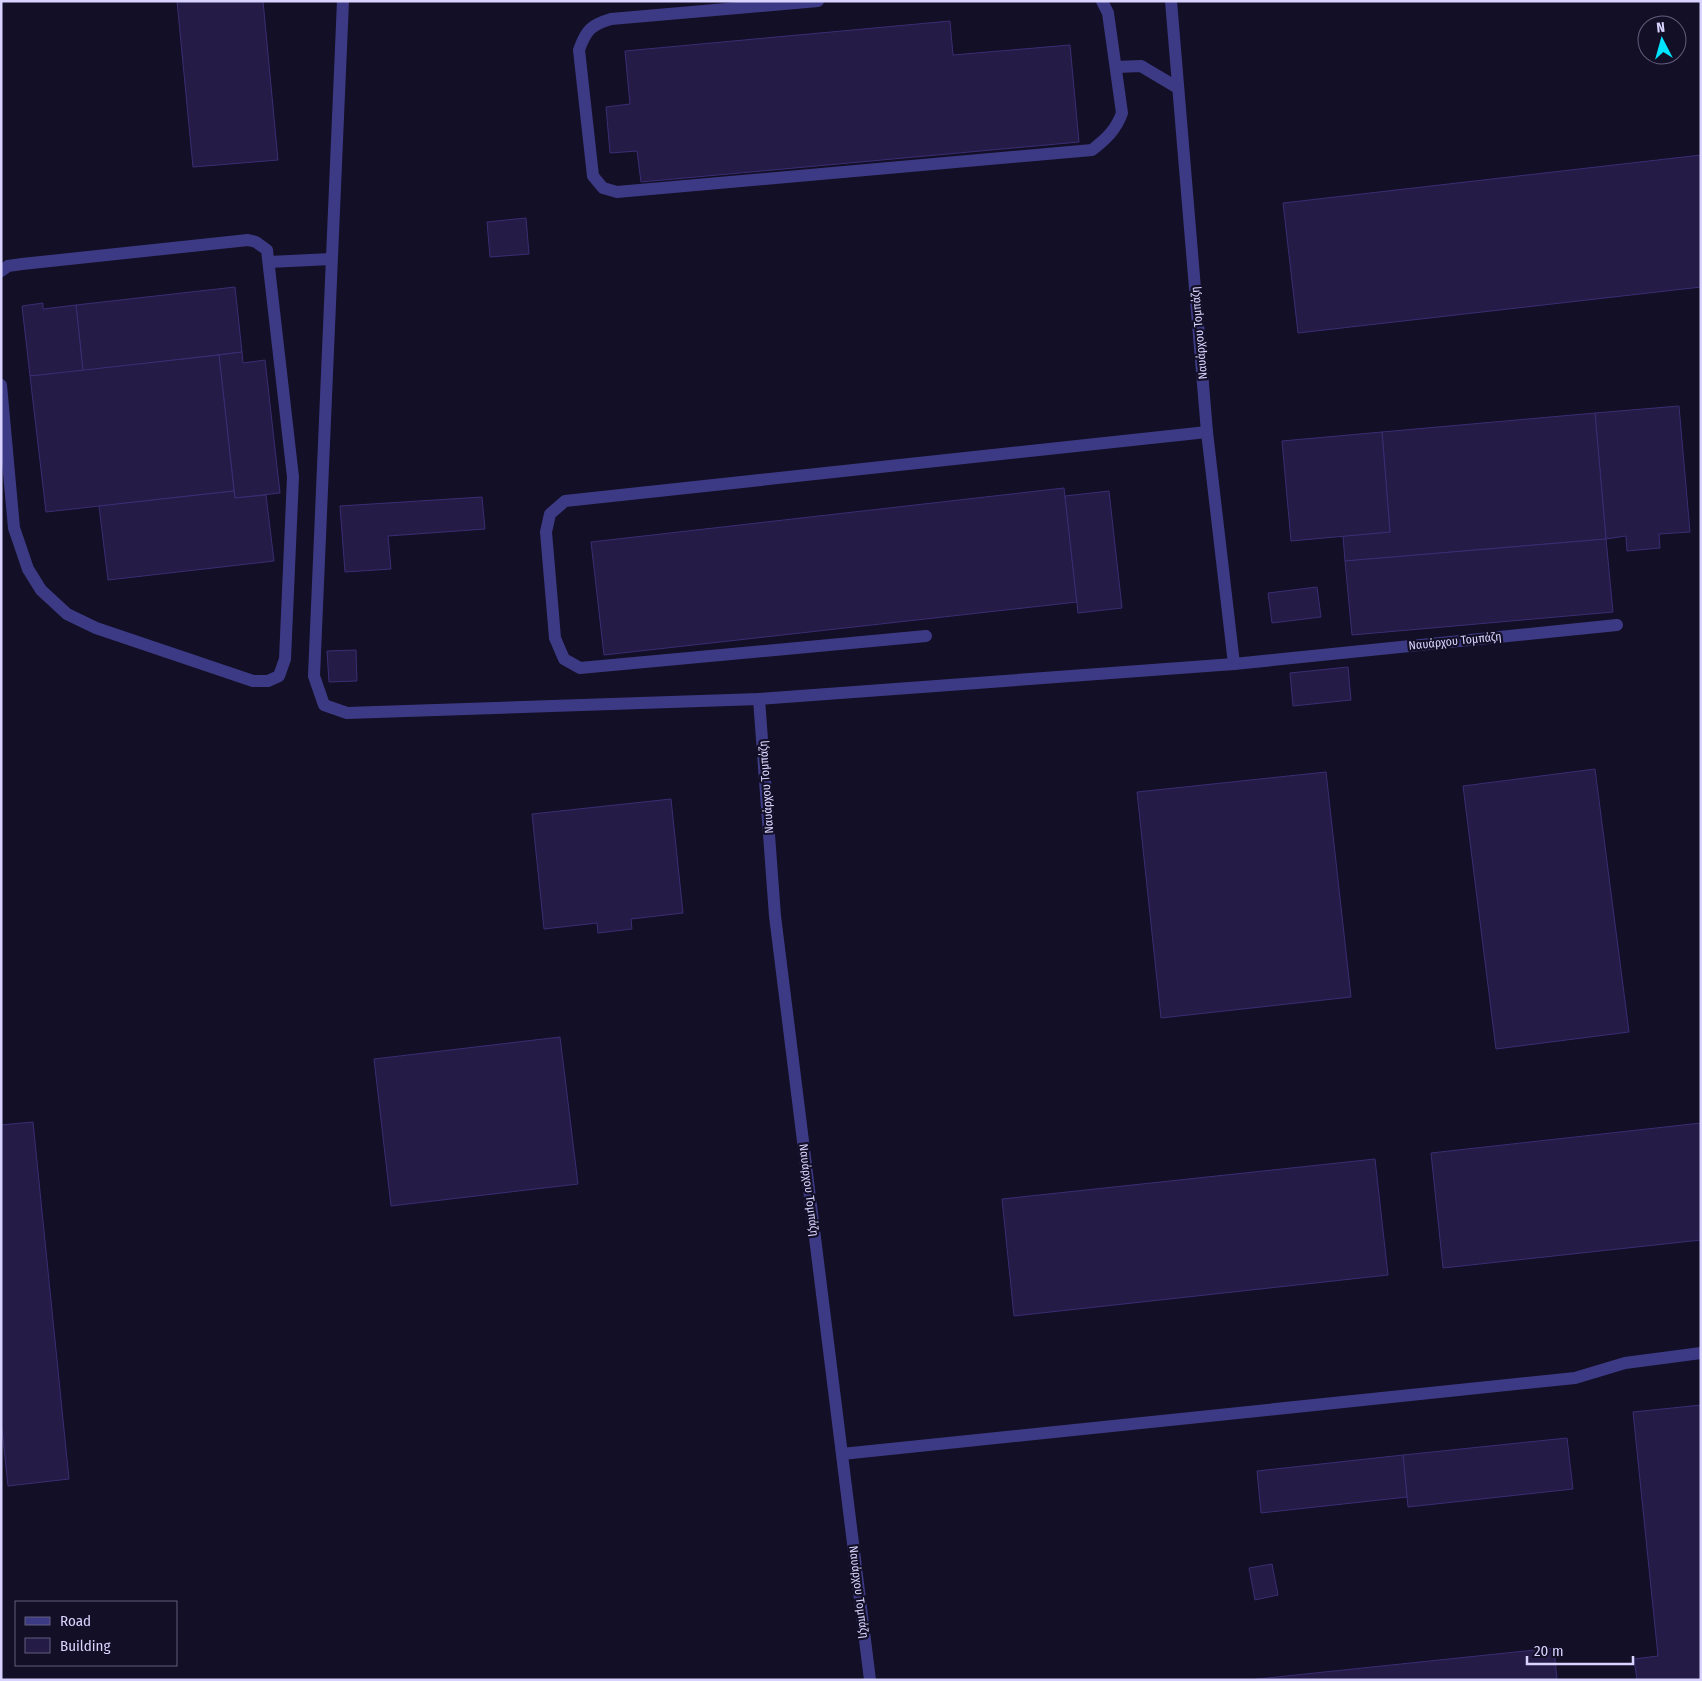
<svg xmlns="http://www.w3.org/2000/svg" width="1702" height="1681" viewBox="0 0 1702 1681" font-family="'Fira Sans Condensed',sans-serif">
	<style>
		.building { fill: #241b47; stroke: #3b2d73 }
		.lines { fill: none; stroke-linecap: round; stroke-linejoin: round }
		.minor { stroke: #3d3a85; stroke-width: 12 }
		.labels { text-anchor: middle; stroke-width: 4.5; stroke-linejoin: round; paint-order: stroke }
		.street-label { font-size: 12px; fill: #d9d4ff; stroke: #130f26 }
	</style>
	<rect width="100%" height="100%" fill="#130f26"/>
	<g class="building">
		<polygon points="177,1 263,1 278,160 193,167"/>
		<polygon points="950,21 953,55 1070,45 1079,142 641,182 637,151 610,153 606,107 630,104 625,51"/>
		<polygon points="1701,155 1701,287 1298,333 1283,203"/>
		<polygon points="526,218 529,254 490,257 487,222"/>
		<polygon points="235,287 242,352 83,371 76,305"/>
		<polygon points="43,303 43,309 76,305 83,371 30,376 22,306"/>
		<polygon points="242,352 243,363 265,360 280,493 235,498 219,355"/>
		<polygon points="219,355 234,491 46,512 30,376"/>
		<polygon points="1679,406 1690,532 1659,534 1660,548 1627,551 1626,536 1606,539 1595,413"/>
		<polygon points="1595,413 1606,539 1345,561 1343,536 1390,532 1382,432"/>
		<polygon points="1382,432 1390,532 1291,541 1282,441"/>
		<polygon points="1064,488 1077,602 604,655 591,542"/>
		<polygon points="234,491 235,498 266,495 274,561 108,580 99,506"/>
		<polygon points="1109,491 1122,608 1078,613 1065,496"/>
		<polygon points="482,497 485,529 388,536 391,569 345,572 340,506"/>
		<polygon points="1606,539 1613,612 1352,635 1345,561"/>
		<polygon points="1317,587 1321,617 1272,623 1268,593"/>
		<polygon points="356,650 357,681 329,682 327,651"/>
		<polygon points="1348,667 1351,700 1293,706 1290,673"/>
		<polygon points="1595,769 1629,1032 1496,1049 1463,786"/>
		<polygon points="1326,772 1351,997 1161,1018 1137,792"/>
		<polygon points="671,799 683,913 631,919 632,929 598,933 597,923 544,929 532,814"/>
		<polygon points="560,1037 578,1184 391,1206 374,1059"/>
		<polygon points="33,1122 69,1479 8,1486 1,1420 1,1125"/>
		<polygon points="1701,1123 1701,1240 1443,1268 1431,1153"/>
		<polygon points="1375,1159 1388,1275 1014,1316 1002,1199"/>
		<polygon points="1701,1405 1701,1680 1637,1680 1634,1659 1658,1656 1633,1412"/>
		<polygon points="1567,1438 1573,1489 1408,1507 1403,1455"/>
		<polygon points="1403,1455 1407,1497 1261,1513 1257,1471"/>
		<polygon points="1272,1564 1278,1595 1255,1600 1249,1568"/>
		<polygon points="1554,1648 1557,1680 1248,1680"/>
	</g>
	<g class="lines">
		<g class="minor">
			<polyline points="343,1 314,676 324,705 347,713 759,699 1234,664 1617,625"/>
			<path d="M818,1L611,19C591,25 586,30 579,50L593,176L603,188L617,192L1092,150C1106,139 1116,130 1122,113L1108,13L1102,1"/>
			<polyline points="1171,1 1207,432 1234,664"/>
			<polyline points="1116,67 1141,66 1178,88"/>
			<polyline points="269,262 331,259"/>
			<polyline points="1,271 8,266 22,264 248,240 256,242 267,250 293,477 285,659 279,676 268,681 253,681 96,628 67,614 41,590 28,569 14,528 1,385"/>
			<polyline points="926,636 580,668 564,659 555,638 546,532 550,514 565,501 1207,432"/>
			<polyline points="759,699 775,916 870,1680"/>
			<polyline points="842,1454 1575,1378 1625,1363 1701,1353"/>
		</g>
	</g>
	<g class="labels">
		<g class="street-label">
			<text transform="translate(1199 333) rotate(-95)" y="4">Ναυάρχου Τομπάζη</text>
			<text transform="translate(1455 641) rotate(-6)" y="4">Ναυάρχου Τομπάζη</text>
			<text transform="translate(766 787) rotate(-94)" y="4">Ναυάρχου Τομπάζη</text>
			<text transform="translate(809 1190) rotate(83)" y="4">Ναυάρχου Τομπάζη</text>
			<text transform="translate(859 1592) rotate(83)" y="4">Ναυάρχου Τομπάζη</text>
		</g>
	</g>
	<rect width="1702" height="1681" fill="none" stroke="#d9d4ff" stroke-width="5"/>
	<rect x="15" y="1601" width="162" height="65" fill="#130f26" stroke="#625e7d"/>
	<rect x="25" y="1617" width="25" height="8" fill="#3d3a85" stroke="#625e7d"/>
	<text x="60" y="1626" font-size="15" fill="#d9d4ff">Road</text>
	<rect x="25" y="1638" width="25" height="15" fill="#241b47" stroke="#625e7d"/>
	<text x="60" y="1651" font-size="15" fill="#d9d4ff">Building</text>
	<g transform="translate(1662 40) rotate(354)"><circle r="24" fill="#130f26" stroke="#625e7d"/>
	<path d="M0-4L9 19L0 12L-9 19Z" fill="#00e5ff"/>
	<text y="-8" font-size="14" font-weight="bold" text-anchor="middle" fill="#d9d4ff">N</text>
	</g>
	<path d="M1527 1656v8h106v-8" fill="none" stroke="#d9d4ff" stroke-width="2.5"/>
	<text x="1534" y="1656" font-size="15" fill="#d9d4ff" stroke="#130f26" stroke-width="4" paint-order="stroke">20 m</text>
</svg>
